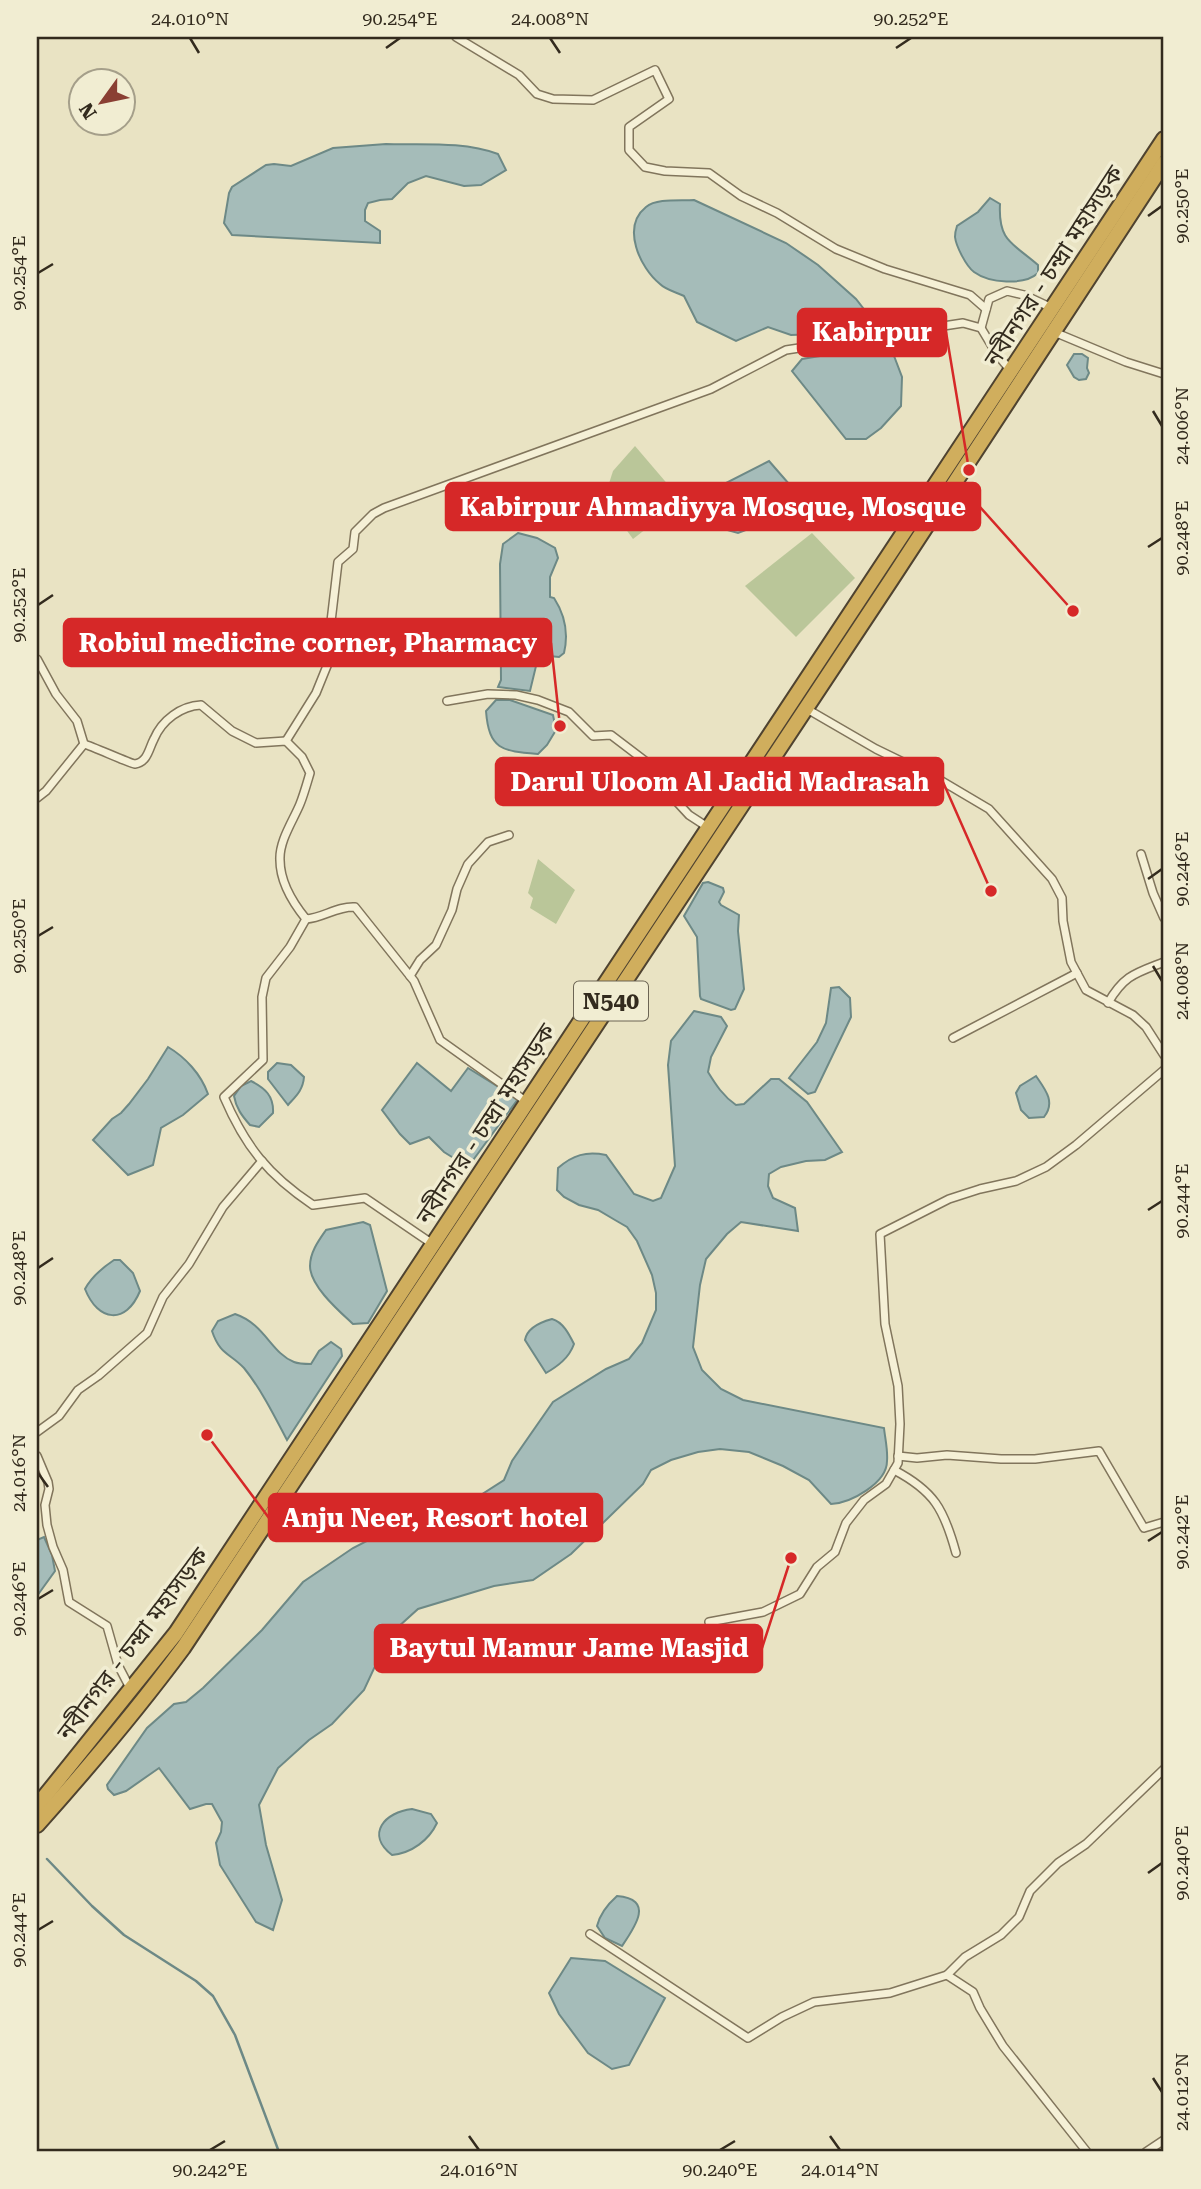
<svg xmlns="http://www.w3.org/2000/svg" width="1201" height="2189" viewBox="0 0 1201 2189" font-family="'Roboto Serif','Noto Sans Bengali',serif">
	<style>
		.green { fill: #bac699 }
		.water { fill: #a5bcb9; stroke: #6d8986; stroke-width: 2 }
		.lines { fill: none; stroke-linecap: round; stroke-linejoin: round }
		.stream { stroke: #6d8986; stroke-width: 2.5 }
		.street-casing { stroke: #81755c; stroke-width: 10 }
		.highway-casing { stroke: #4f4330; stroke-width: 18 }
		.street { stroke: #f5f0d6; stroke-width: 7 }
		.highway { stroke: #d0ae5d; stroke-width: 14 }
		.ticks { fill: none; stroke: #332b1e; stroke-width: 2.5 }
		.labels { text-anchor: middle; stroke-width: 7; stroke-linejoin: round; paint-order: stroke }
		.shield { fill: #f1edd2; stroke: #6c6554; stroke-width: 2 }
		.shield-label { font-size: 23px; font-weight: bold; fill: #332b1e }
		.street-label { font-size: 24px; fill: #332b1e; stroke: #f1edd2 }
		.leader { fill: none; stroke: #d62828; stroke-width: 2.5 }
		.callout-dot { fill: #d62828; stroke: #f1edd2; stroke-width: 2.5 }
		.callout { fill: #d62828; stroke: #d62828; stroke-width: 2.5 }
		.callout-label { font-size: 26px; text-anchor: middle; font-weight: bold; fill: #fff }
		.neatline { fill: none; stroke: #332b1e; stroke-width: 2.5 }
		.ticks-label { font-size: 18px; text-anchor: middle; fill: #332b1e }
	</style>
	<rect width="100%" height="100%" fill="#e9e3c3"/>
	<g class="green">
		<polygon points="635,446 682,501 633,539 604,499 613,471"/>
		<polygon points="812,533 855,578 796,637 745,586"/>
		<polygon points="538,859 575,890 556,924 530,908 533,898 528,893"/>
	</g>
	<g class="water">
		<path d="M386,144C423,145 463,141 498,154L506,170L481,185L464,186L426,176L408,183L392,199L380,200L368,203L365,210V221L380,231V243L232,235L224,223L229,193L232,187L266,165L274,164L291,166L333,148Z"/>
		<path d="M990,198L1000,204C998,242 1013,243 1038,265V273C1024,286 989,283 974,272C966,266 956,246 955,237C955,233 956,229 957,226L978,212Z"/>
		<path d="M694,200L786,243L818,265L856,299L877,326L819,334L791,335L768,327L736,341L697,322L684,296C676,292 666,290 660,284C640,268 621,227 646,207C657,198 680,201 694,200Z"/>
		<polygon points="891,348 902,377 901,406 881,428 866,439 846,439 792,371 802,359 850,351"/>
		<polygon points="1074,354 1082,354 1088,358 1087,368 1089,373 1086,379 1079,380 1074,377 1067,365"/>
		<polygon points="769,461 796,492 799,510 738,533 727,530 713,500 722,485"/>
		<path d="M518,533L537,538L555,548L558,558L550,577V597L554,598C565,615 569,632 564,653L559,657L549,656L536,666L530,691L498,687L501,680L500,564L503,544Z"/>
		<path d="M496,700H510L553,715L556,730L547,745L538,754C502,751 489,750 486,711Z"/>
		<polygon points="708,882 723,888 724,892 719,902 721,905 739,915 738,931 744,989 735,1009 731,1010 701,999 700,996 697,937 684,916 703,883"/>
		<polygon points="839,987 850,998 851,1017 815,1092 808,1094 789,1078 817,1042 826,1023 831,988"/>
		<path d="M694,1011L721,1017L727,1026L711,1057L708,1072C716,1085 723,1096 736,1105L744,1104L771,1079H779L807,1102L842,1152L825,1160L806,1161L781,1167L769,1174L768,1186L773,1198L795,1208L798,1231L741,1222L727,1234L706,1259L700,1285L693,1347L702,1370L721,1389L743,1400L884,1428C885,1438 888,1450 887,1461C887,1483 851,1503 831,1504L809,1480L783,1466L749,1452L720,1449L698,1452L671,1460L651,1470L643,1484L571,1554L533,1580L494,1586L418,1609L397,1628L384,1647L364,1690L332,1724L309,1740L278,1768L259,1805L266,1845L282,1900L273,1930L256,1922L220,1865L216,1843L221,1832L222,1822L212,1804H206L190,1809L159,1768L126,1791L114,1795L108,1789L107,1785L147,1728L174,1704L186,1702L203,1688L262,1630L303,1582L353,1548L386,1531L437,1523L504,1480L512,1461L553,1402L606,1369L629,1359L642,1343L656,1310V1293L652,1275L637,1241L627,1227L615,1220L598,1210L579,1205L564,1197L557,1190L558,1168C573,1155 586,1151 606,1155L634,1194L653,1201L661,1198L675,1166L668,1065L671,1041Z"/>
		<path d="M168,1047C185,1057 201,1074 208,1094L183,1115L161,1128L153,1165L128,1175L93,1140L112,1119L121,1113L129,1104L148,1079Z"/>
		<path d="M277,1063L291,1065L304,1077C303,1090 296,1096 288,1105L268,1079V1072Z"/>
		<polygon points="417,1063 451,1091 468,1068 518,1099 468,1167 444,1152 429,1137 410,1144 400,1134 382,1110"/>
		<path d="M1036,1076C1045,1089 1056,1102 1044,1117L1029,1118L1021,1110L1016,1093L1020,1086Z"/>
		<path d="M251,1081C265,1088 274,1096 273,1113L259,1127L250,1125C242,1116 236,1108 234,1096L241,1086Z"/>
		<path d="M363,1222L370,1225L387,1291L368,1323L353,1324C339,1311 310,1286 310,1266C310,1252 319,1240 326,1230Z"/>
		<path d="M114,1260H120L133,1273L140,1291C126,1325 98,1322 85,1289C92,1276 102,1268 114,1260Z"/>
		<path d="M235,1314C265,1324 271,1353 294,1362C299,1364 306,1364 311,1364L319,1351L331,1342L341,1349L342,1356L287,1440C275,1417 261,1389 244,1368C230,1353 220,1355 212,1331L218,1321Z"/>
		<path d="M552,1319C563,1322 569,1334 574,1344C569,1358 558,1366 546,1373L525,1340C527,1328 541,1322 552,1319Z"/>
		<polygon points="44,1537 52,1555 55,1571 37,1596 37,1540"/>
		<path d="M412,1809L431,1814L437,1823C429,1840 412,1853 392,1855C365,1834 385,1812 412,1809Z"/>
		<path d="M617,1896C655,1899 635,1927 622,1946L605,1938L597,1926C600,1914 608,1904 617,1896Z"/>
		<polygon points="571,1958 605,1961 665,1998 629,2065 612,2069 588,2053 559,2014 549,1993"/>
	</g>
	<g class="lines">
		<polyline class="stream" points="47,1859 92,1906 124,1935 196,1981 213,1996 235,2035 279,2152"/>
		<defs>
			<g id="street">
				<polyline points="456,37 519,75 537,94 553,99 593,100 655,70 669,99 629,127 629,150 645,167 665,171 709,173 741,196 777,213 836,249 885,269 970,295 986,309"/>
				<polyline points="981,328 989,299 1007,291 1024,295 1052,308"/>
				<polyline points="1054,332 1126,362 1164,374"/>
				<path d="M37,659L56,694L77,721L84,744C94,747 131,764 135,764C148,762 149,748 154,739C162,720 181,706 201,705L232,731L256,743L286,741L302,757L310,773C307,783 304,794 300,804C293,821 279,841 280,860C280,881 293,903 306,919C323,918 337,906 355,907L414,981L440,1040L527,1102"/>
				<polyline points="447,701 488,694 516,695 538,700 569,712 593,736 611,735 657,770 677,802 689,815 709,828"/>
				<polyline points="807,709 876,749 940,780 989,809 1052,879 1062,898 1063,921 1071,962 1086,990 1133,1015 1146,1027 1164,1055"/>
				<polyline points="286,741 316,693 331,656 330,630 338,562 353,549 355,532 373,514 384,508 711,389 786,350 963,323 981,328 996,353 1011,371"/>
				<polyline points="37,798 46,791 84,744"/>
				<polyline points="1141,854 1153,893 1164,918"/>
				<path d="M306,919L290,947L266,978L262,997L263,1060L224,1097C245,1146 268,1175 313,1205L365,1198L434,1245"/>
				<polyline points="410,976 420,960 436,945 452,910 457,889 468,864 488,842 509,835"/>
				<path d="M1108,1003C1124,975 1136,973 1164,962"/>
				<polyline points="953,1038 1077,973"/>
				<polyline points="37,1432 59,1416 78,1390 98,1376 147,1333 163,1297 189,1264 223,1207 262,1161"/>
				<polyline points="37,1456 48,1482 49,1489 45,1505 47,1525 53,1547 63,1570 69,1602 107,1626 118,1665 131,1690"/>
				<polyline points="898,1456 917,1458 947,1455 1001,1459 1035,1459 1099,1451 1144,1528 1164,1522"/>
				<path d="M894,1470C934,1491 944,1509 956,1553"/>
				<polyline points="709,1622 763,1612 800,1594 817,1567 835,1552 846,1523 864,1500 886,1484 898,1463 900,1424 898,1386 885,1324 880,1234 949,1199 980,1189 1016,1181 1046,1167 1076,1145 1164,1070"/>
				<polyline points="590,1934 748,2038 782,2017 814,2002 890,1993 947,1975 965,1957 1001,1935 1019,1917 1030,1891 1058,1863 1086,1844 1164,1769"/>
				<polyline points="947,1975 973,1992 980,2008 1003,2046 1087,2152"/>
				<polyline points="1146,2152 1164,2140"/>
			</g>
			<g id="highway">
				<polyline points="37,1806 176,1633 1164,139"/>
				<path d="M37,1825C88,1768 137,1710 183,1648L891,580L1164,163"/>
			</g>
		</defs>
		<use href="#street" class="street-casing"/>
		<use href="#highway" class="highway-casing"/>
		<use href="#street" class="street"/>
		<use href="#highway" class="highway"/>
	</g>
	<path class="ticks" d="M190,38L199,53M550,38L560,53M386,48L400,38M896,48L911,38M1148,216L1162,206M38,273L53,264M1153,411L1162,426M1148,547L1162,538M38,605L53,595M1148,879L1162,869M38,936L53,927M1153,966L1162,981M1148,1210L1162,1201M38,1268L53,1258M38,1473L48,1487M1148,1541L1162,1532M38,1599L53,1590M1148,1873L1162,1863M38,1930L53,1921M1153,2078L1162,2092M469,2136L479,2150M830,2136L840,2150M210,2150L225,2141M720,2150L735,2141"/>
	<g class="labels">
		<rect class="shield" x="574" y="981.5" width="74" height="39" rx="5"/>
		<g class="shield-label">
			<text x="611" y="1009">N540</text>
		</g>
		<g class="street-label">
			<text transform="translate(1054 266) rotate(-57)" y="8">নবীনগর - চন্দ্রা মহাসড়ক</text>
			<text transform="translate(486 1124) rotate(-57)" y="8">নবীনগর - চন্দ্রা মহাসড়ক</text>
			<text transform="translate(133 1644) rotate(-53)" y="8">নবীনগর - চন্দ্রা মহাসড়ক</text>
		</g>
	</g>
	<path class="leader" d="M969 470L946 332M1073 611L980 507M560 726L551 643M991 891L943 782M207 1435L269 1518M791 1558L762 1648"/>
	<g class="callout-dot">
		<circle cx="969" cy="470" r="7"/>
		<circle cx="1073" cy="611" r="7"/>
		<circle cx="560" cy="726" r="7"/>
		<circle cx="991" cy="891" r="7"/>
		<circle cx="207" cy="1435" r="7"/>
		<circle cx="791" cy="1558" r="7"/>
	</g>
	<g class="callout">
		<rect x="798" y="309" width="148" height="47" rx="7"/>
		<rect x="446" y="483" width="534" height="47" rx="7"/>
		<rect x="64" y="619" width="487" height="47" rx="7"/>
		<rect x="496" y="758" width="447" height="47" rx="7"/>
		<rect x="269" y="1494" width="333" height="47" rx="7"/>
		<rect x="375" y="1625" width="387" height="47" rx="7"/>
	</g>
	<g class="callout-label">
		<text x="872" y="341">Kabirpur</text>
		<text x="713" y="516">Kabirpur Ahmadiyya Mosque, Mosque</text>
		<text x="308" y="652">Robiul medicine corner, Pharmacy</text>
		<text x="720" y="791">Darul Uloom Al Jadid Madrasah</text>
		<text x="435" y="1527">Anju Neer, Resort hotel</text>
		<text x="569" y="1657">Baytul Mamur Jame Masjid</text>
	</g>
	<rect width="1201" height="2189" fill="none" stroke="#f1edd2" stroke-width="77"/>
	<g transform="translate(102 102) rotate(237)"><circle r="33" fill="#f1edd2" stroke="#a59f8a" stroke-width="2"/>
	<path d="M0-5L12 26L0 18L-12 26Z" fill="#8a3f33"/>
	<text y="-10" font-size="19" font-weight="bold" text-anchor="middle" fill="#332b1e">N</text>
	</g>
	<rect x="38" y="38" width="1124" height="2112" class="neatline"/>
	<g class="ticks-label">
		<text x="190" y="25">24.010°N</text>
		<text x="400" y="25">90.254°E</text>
		<text x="550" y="25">24.008°N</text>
		<text x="911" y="25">90.252°E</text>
		<text transform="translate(1182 206) rotate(-90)" y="6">90.250°E</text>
		<text transform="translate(19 273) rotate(-90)" y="6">90.254°E</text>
		<text transform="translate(1182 426) rotate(-90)" y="6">24.006°N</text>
		<text transform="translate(1182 538) rotate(-90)" y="6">90.248°E</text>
		<text transform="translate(19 605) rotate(-90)" y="6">90.252°E</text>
		<text transform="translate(1182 869) rotate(-90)" y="6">90.246°E</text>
		<text transform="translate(19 936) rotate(-90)" y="6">90.250°E</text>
		<text transform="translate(1182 981) rotate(-90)" y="6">24.008°N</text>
		<text transform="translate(1182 1201) rotate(-90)" y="6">90.244°E</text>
		<text transform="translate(19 1268) rotate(-90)" y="6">90.248°E</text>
		<text transform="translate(19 1473) rotate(-90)" y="6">24.016°N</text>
		<text transform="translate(1182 1532) rotate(-90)" y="6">90.242°E</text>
		<text transform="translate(19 1599) rotate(-90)" y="6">90.246°E</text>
		<text transform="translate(1182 1863) rotate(-90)" y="6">90.240°E</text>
		<text transform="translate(19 1930) rotate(-90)" y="6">90.244°E</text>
		<text transform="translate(1182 2092) rotate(-90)" y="6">24.012°N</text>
		<text x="210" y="2176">90.242°E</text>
		<text x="479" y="2176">24.016°N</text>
		<text x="720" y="2176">90.240°E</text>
		<text x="840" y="2176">24.014°N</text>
	</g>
</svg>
